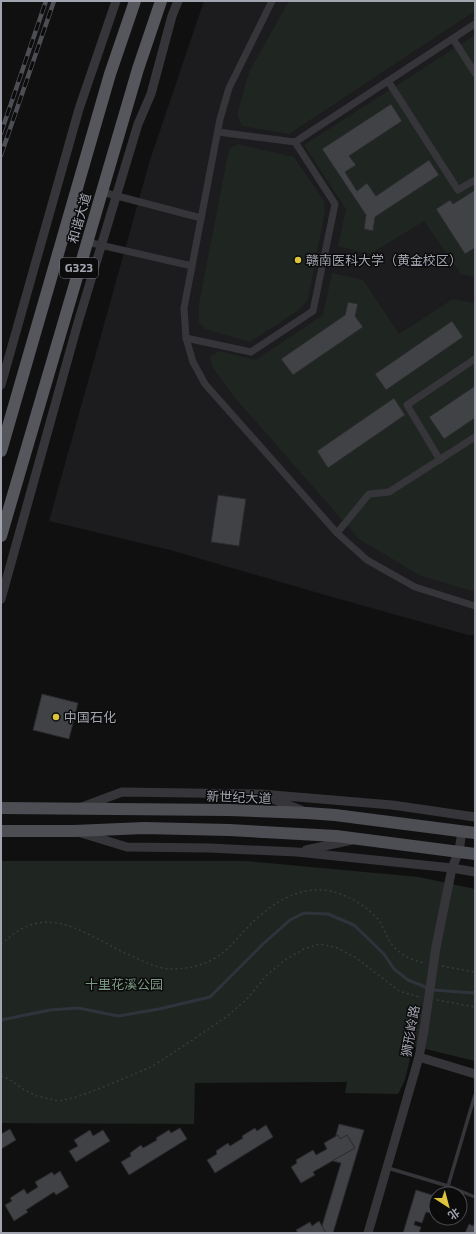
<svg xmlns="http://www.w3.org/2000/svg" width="476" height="1234" viewBox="0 0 476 1234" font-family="'Exo 2','Noto Sans SC',sans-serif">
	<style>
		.built { fill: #1c1c1e }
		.green { fill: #1f2521 }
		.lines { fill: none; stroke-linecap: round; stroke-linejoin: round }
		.stream { stroke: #2f343c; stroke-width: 3 }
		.building { fill: #414246; stroke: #2a2a2d }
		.path { stroke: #393a3e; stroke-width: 1.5; stroke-dasharray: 2 3; stroke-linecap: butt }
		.service { stroke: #36363a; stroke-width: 3.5 }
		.minor { stroke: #36363a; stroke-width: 7 }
		.tertiary { stroke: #36363a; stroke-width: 9 }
		.primary { stroke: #4d4e54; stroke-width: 12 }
		.trunk { stroke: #56565d; stroke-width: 12 }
		.rail-casing { stroke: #4d4e54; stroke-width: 4.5 }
		.rail { stroke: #0b0b0c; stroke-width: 3; stroke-dasharray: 9; stroke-linecap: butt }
		.tertiary-bridge { stroke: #36363a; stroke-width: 9 }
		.poi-dot { fill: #dcc43c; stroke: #0b0b0c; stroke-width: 1.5 }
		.labels { text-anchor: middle; stroke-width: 3; stroke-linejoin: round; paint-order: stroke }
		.shield { fill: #0b0b0c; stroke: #75767f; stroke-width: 1 }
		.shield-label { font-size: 12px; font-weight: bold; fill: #a2a4b0 }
		.street-label { font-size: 13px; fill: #a2a4b0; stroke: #0b0b0c }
		.poi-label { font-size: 13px; fill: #a2a4b0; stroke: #0b0b0c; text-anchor: start }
		.park-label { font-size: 13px; fill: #7b9983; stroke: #0b0b0c }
	</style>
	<rect width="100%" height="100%" fill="#101011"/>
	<polygon class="built" points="204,1 475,1 475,635 468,635 332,597 170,550 49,521 150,160"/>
	<g class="green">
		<polygon points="289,1 475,1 475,11 289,134 242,126 237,115 249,72"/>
		<polygon points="475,35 475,277 461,274 424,221 370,254 338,246 346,209 304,145"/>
		<polygon points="238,144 294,157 324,201 325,211 308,299 299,310 250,342 205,329 199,322 199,304 229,149"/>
		<polygon points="332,273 363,280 399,334 453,299 475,303 475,591 469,590 421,576 359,539 236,399 213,368 210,357 219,351 256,360 323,315"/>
		<polygon points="1,861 247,861 419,877 475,889 475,1061 413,1046 405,1080 398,1094 345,1093 347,1082 195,1083 194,1124 1,1123"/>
	</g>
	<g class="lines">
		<polyline class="stream" points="1,1020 50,1010 78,1008 118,1016 159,1009 210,997 263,944 290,920 304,913 328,914 354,925 384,954 394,969 408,980 433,990 475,993"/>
	</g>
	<g class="building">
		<polygon points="391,104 402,121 349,156 356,165 345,172 357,191 367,183 376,196 429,160 439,175 375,217 373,231 364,229 366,215 322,149"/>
		<polygon points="475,190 475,248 465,254 436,209 450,200 453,204"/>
		<polygon points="348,302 358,304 355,316 363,327 293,375 281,359 345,315"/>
		<polygon points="452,321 463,337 386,390 375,374"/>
		<polygon points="475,386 475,418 444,439 429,417"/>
		<polygon points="394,398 405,415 328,468 317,451"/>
		<polygon points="218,495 246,499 239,546 211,542"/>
		<polygon points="42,694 78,703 69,739 33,730"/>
		<polygon points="339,1124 364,1130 333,1233 310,1233 322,1226 341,1163 329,1160"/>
		<polygon points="266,1125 273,1137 215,1173 207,1160 217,1154 216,1151 228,1143 230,1146 243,1138 242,1136 255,1128 257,1131"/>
		<polygon points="180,1128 187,1139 129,1175 121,1162 131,1156 130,1153 141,1145 143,1148 157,1140 156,1138 169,1130 171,1133"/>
		<polygon points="10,1129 16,1140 1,1149 1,1134"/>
		<polygon points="90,1130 93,1136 103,1130 110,1141 76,1162 69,1151 78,1146 74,1140"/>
		<polygon points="338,1135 340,1139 347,1135 355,1148 313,1172 315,1175 301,1183 291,1167 297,1163 296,1160 313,1150 316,1155 327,1149 324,1143"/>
		<polygon points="60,1171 69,1187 56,1195 54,1192 26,1210 28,1212 14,1221 5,1205 12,1201 10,1198 24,1189 27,1194 38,1187 35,1182 52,1172 54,1175"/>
		<polygon points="416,1190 432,1195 429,1207 431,1208 430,1213 426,1212 422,1223 415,1221 414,1225 421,1227 419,1233 403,1233"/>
		<polygon points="319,1221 326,1233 298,1233 296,1230 310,1222 312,1226"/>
		<polygon points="475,1222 475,1233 465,1233 469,1224 473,1226"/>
	</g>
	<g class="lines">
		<g class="path">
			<path d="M1,944C11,936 21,927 34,924C61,917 85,933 108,944C117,950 128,954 138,959C149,964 163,970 175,969C190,968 202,966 215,958C229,950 237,938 248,927C269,905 298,885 330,891C348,895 365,905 377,918C383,925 385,934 390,942C398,953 411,961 425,963"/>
			<polyline points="442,966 475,972"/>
			<polyline points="437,1000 475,1007"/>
			<polyline points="1,1076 9,1079 23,1089 37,1096 58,1101 77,1097 111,1084 153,1066 191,1041 226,1017 247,999 267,975 285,960 304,949 319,944 335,947 355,957 399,991 419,997"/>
		</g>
		<g class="service">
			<polyline points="388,1168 448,1186 475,1197"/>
			<polyline points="448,1186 475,1095"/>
		</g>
		<g class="minor">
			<polyline points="272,1 229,88 220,119 184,308 186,338 193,362 205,384 337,533 367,560 415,587 475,606"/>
			<polyline points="453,39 475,73"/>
			<polyline points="388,81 458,190 475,180"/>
			<polyline points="295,142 475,24"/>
			<polyline points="102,192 201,218"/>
			<polyline points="87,242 192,266"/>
			<polyline points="186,338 251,352 313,311 335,204 295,142 218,132"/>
			<polyline points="440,460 407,405 475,359"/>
			<polyline points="337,533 369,494 389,492 475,437"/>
		</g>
		<g class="tertiary">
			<polyline points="1,385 79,109 116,1"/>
			<polyline points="1,599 77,326 138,124 151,94 172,16 178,1"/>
			<polyline points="270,798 301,810"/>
			<polyline points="82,807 122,792 261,794 392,805 475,817"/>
			<polyline points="81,833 127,847 209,848 297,852 452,868 475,872"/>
			<polyline points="306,850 352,840"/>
			<polyline points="436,947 452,868 459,851 462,831"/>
			<polyline points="419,1057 475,1074"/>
			<polyline points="368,1233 419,1057 424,1030"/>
		</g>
		<g class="primary">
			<polyline points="1,808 229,810 307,813 335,815 475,833"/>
			<polyline points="1,831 74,831 144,828 229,830 336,836 475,854"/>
		</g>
		<g class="trunk">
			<polyline points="1,451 110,74 135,1"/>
			<polyline points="1,536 138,69 161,1"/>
		</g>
		<defs>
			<g id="rail">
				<polyline points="1,133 46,1"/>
				<polyline points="1,155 54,1"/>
			</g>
		</defs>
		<use href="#rail" class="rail-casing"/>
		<use href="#rail" class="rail"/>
		<polyline class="tertiary-bridge" points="424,1030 436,947"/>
	</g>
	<g class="poi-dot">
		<circle cx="298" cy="260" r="4"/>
		<circle cx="56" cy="717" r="4"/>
	</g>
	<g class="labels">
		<rect class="shield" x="60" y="258" width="38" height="20" rx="3"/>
		<g class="shield-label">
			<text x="79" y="272">G323</text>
		</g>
		<g class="street-label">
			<text transform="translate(79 218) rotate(-74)" y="5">和谐大道</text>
			<text transform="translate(239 797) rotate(2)" y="5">新世纪大道</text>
			<text transform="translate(410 1031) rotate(-80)" y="5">狮形岭路</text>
		</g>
		<g class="poi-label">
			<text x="306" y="265">赣南医科大学（黄金校区）</text>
			<text x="64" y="722">中国石化</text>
		</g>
		<g class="park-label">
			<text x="124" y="989">十里花溪公园</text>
		</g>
	</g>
	<rect width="476" height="1234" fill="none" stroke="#a2a4b0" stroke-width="4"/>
	<g transform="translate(448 1206) rotate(144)"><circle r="19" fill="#0b0b0c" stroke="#47484e"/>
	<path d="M0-3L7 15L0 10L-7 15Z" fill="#dcc43c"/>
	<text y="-6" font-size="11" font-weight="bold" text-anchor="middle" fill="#a2a4b0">北</text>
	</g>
</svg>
